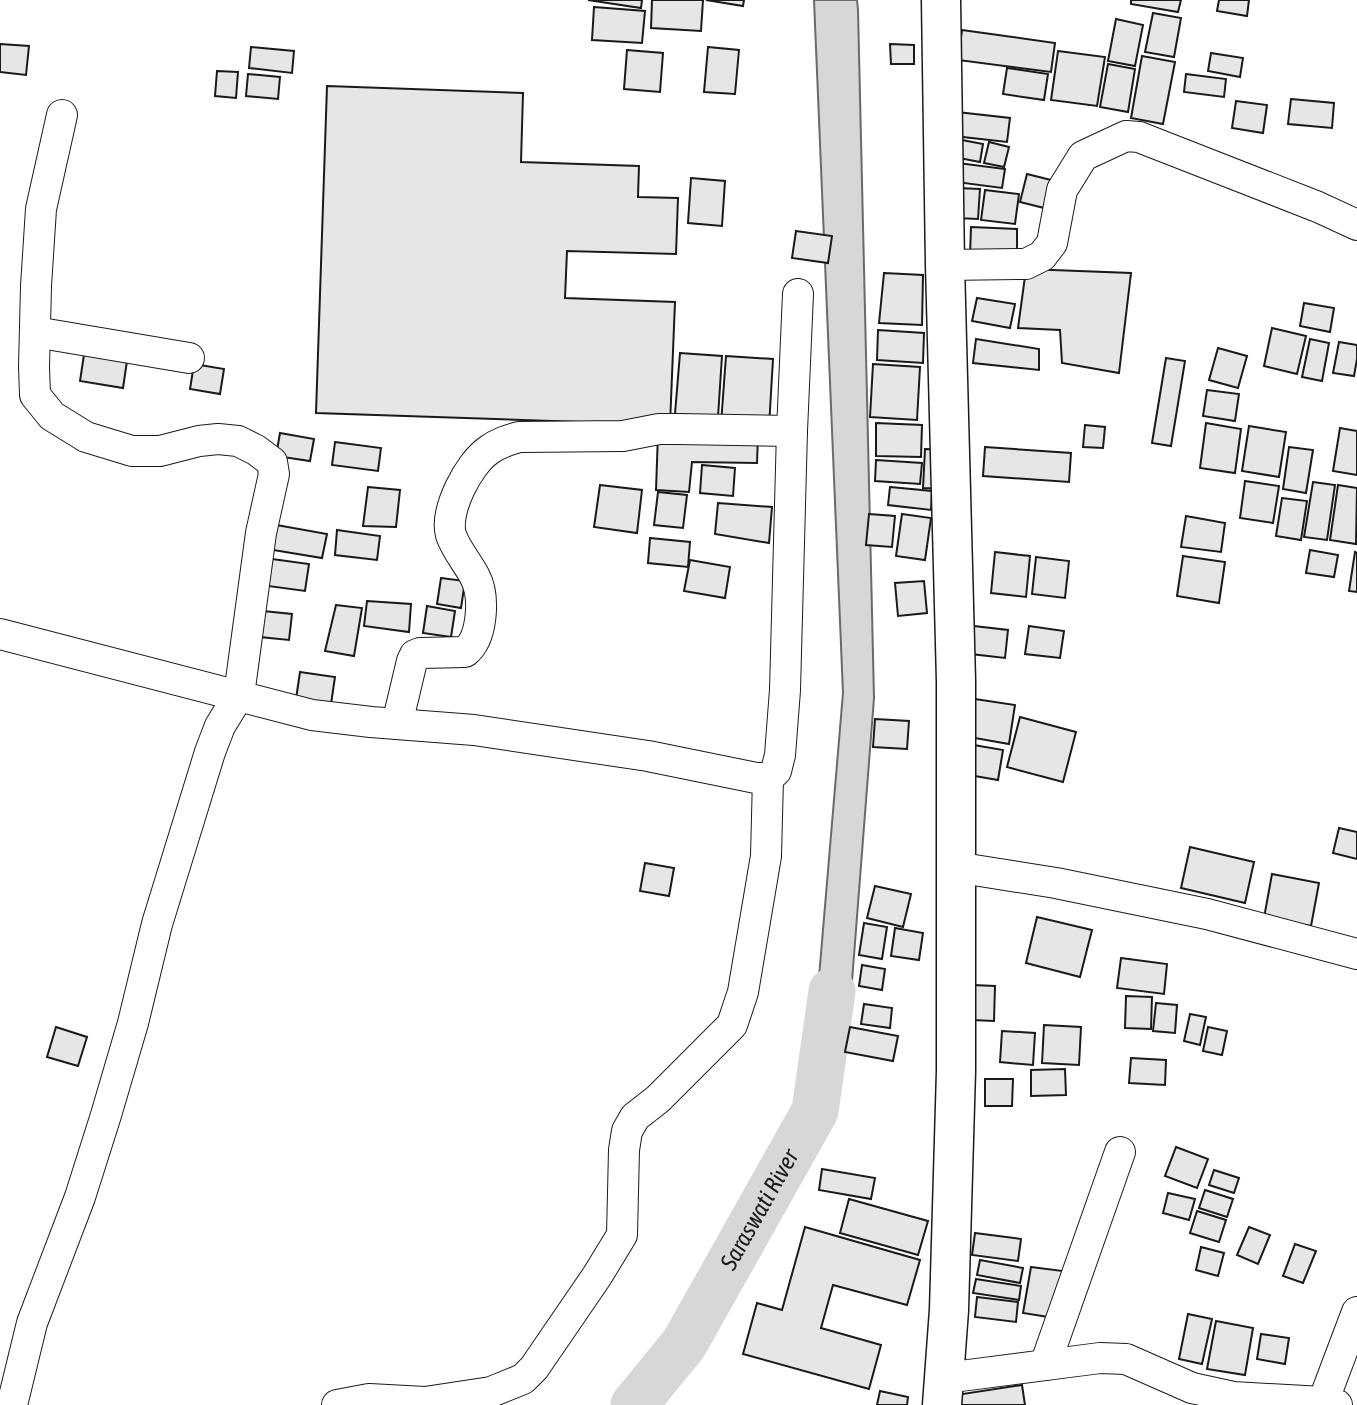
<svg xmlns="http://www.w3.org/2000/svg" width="1357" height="1405" viewBox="0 0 1357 1405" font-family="'Asap Condensed',sans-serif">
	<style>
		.water { fill: #d7d7d7; stroke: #6a6a6a; stroke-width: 2 }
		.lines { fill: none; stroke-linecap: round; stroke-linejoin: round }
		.river { stroke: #d7d7d7; stroke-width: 47 }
		.building { fill: #e6e6e6; stroke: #1a1a1a; stroke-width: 2 }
		.minor-casing { stroke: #1a1a1a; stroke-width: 32 }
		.major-casing { stroke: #1a1a1a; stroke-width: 41 }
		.minor { stroke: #fff; stroke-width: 30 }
		.major { stroke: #fff; stroke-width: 38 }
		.labels { text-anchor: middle; stroke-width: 5; stroke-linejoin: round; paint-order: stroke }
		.water-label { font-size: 24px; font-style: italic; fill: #1a1a1a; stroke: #fff }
	</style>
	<rect width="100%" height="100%" fill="#fff"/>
	<polygon class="water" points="814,0 857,0 858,10 874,698 851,994 818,989 843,693"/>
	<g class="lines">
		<path class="river" id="s1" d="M634,1405L684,1344L815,1111L832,991"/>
	</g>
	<g class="building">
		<polygon points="588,0 642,0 641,8"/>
		<polygon points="652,0 703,0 701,31 651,28"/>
		<polygon points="706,0 744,0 743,6"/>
		<polygon points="1131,0 1181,0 1178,12 1131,4"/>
		<polygon points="1219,0 1249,0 1247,16 1217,11"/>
		<polygon points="594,7 645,11 642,43 592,40"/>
		<polygon points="1153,13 1181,18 1174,57 1145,52"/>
		<polygon points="1116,19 1143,25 1135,66 1108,61"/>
		<polygon points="962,30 1055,43 1051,72 958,60"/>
		<polygon points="0,44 29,46 26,75 0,72"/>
		<polygon points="890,44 914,45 914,64 891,64"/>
		<polygon points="251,47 294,51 292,73 249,68"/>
		<polygon points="708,47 739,50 735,94 704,92"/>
		<polygon points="627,50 663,53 660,92 624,89"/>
		<polygon points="1058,51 1105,57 1097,106 1051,100"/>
		<polygon points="1211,53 1243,58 1240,77 1208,71"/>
		<polygon points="1142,56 1175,62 1163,124 1131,118"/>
		<polygon points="1108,64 1135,69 1128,112 1100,107"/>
		<polygon points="1007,68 1048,74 1044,100 1003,94"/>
		<polygon points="217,71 238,72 236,98 215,96"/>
		<polygon points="248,74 280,77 278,99 246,96"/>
		<polygon points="1186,74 1226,79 1224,97 1184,92"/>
		<polygon points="327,86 523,93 521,162 639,166 638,197 678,198 676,254 567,251 565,298 675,302 670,425 316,413"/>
		<polygon points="1291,99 1334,103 1332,128 1288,124"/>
		<polygon points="1236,101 1267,105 1263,133 1232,128"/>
		<polygon points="957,112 1010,118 1007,142 954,136"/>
		<polygon points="962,140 983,144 980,162 959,158"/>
		<polygon points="989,142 1009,147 1004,167 984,163"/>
		<polygon points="958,163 1005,169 1002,188 956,182"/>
		<polygon points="1027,174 1055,181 1048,209 1020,202"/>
		<polygon points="691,178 725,181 722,226 688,223"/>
		<polygon points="958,188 980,189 978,219 956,218"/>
		<polygon points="985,190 1019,194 1015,224 981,220"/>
		<polygon points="971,227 1017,229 1017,257 970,256"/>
		<polygon points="796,231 832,236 828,263 792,258"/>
		<polygon points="1026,269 1131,273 1119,373 1062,363 1060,330 1018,328"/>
		<polygon points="884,273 923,275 922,325 879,323"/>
		<polygon points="977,298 1015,304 1010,328 972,321"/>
		<polygon points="1304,303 1334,308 1330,332 1300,326"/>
		<polygon points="1272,328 1306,336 1297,374 1264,366"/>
		<polygon points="878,330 924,333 923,363 877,360"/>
		<polygon points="976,339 1039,349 1039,370 973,363"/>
		<polygon points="1310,339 1329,343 1322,381 1302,377"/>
		<polygon points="1339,342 1357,345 1357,359 1354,376 1333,373"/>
		<polygon points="85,348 128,354 123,388 80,381"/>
		<polygon points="1218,348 1247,356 1238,388 1209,380"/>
		<polygon points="680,353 722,356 718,417 675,414"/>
		<polygon points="726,356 773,359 769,427 721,424"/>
		<polygon points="1166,358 1185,361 1171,446 1152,443"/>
		<polygon points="194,364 224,369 220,394 190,389"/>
		<polygon points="873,364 920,367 917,420 870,417"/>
		<polygon points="1207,390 1239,394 1235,421 1203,416"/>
		<polygon points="876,423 922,425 921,457 876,456"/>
		<polygon points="1206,423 1241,429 1235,473 1200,468"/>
		<polygon points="1085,425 1105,427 1103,448 1083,447"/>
		<polygon points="1249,426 1286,432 1279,477 1242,471"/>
		<polygon points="1340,428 1357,431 1357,475 1333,471"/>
		<polygon points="280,433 314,439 310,461 276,456"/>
		<polygon points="658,433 758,435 757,463 692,462 689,492 656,490"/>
		<polygon points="335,442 381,448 378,471 332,465"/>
		<polygon points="985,447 1071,453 1069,482 983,476"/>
		<polygon points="1289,447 1313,450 1306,493 1283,489"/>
		<polygon points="925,449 949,450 947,489 923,488"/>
		<polygon points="876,460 922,463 920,484 875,481"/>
		<polygon points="702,465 735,468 733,496 700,493"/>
		<polygon points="1245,481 1279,486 1273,523 1240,518"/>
		<polygon points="1313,482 1335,485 1327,540 1304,537"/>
		<polygon points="600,485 642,490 637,533 594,527"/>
		<polygon points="1338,485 1357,488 1356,544 1330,540"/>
		<polygon points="368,487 400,490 396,527 363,526"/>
		<polygon points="890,487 932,491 931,510 888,505"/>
		<polygon points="658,492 687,495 683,528 654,525"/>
		<polygon points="1282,498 1307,501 1301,540 1276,536"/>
		<polygon points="718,503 772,507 769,543 715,534"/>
		<polygon points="869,514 895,516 892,547 866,545"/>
		<polygon points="902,514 931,518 925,560 896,556"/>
		<polygon points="1186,516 1225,523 1221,552 1181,547"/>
		<polygon points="271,524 327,534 322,558 267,549"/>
		<polygon points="337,530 380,536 377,560 335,555"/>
		<polygon points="650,538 690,542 688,567 648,563"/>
		<polygon points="1310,550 1338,555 1334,577 1306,573"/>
		<polygon points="995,552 1030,556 1026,597 991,593"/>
		<polygon points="1355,552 1357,553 1357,592 1349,591"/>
		<polygon points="1183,556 1225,562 1219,603 1177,596"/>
		<polygon points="1036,557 1069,561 1065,598 1032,594"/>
		<polygon points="272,559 309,564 305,591 268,586"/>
		<polygon points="690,560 730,567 725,598 684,591"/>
		<polygon points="441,578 465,581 461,608 437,604"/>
		<polygon points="924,581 927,613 898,616 895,583"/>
		<polygon points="367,601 411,604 409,632 364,626"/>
		<polygon points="336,605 362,608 354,656 325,651"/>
		<polygon points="427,606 455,611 451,637 423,633"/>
		<polygon points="263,611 292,614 289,640 260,637"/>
		<polygon points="974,626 1008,630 1005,658 971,654"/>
		<polygon points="1029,626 1064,631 1060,658 1025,654"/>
		<polygon points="300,672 335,677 331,704 296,699"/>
		<polygon points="975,699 1015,705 1009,744 969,737"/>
		<polygon points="1020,717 1076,732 1063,782 1007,767"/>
		<polygon points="875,719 909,721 907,749 873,747"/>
		<polygon points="968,744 1003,750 998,780 963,774"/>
		<polygon points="1339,828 1357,832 1357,859 1333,853"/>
		<polygon points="1190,847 1254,862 1245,903 1181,888"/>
		<polygon points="645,863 674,868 669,896 640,891"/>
		<polygon points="1272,874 1319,883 1311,926 1264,918"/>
		<polygon points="875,886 911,894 903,927 867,918"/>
		<polygon points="1037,917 1092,930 1080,977 1026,963"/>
		<polygon points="864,923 887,927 882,959 859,955"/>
		<polygon points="895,928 923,933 919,960 891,956"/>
		<polygon points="1121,958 1167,964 1164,994 1117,988"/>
		<polygon points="862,965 885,969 882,990 859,986"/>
		<polygon points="973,985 995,986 994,1021 972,1020"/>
		<polygon points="1126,996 1152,997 1151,1029 1125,1028"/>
		<polygon points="1156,1003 1177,1005 1175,1033 1153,1031"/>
		<polygon points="864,1004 892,1008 890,1028 861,1024"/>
		<polygon points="1190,1014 1206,1017 1200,1045 1184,1041"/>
		<polygon points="1044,1025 1081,1027 1079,1065 1042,1063"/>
		<polygon points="56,1027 87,1037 78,1066 47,1057"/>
		<polygon points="850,1027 898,1036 893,1061 845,1052"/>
		<polygon points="1208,1027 1227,1031 1222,1055 1203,1051"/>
		<polygon points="1002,1031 1035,1033 1033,1065 1000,1062"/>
		<polygon points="1131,1058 1166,1060 1165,1085 1129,1083"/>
		<polygon points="1065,1069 1066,1095 1031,1096 1031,1070"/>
		<polygon points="985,1079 1013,1079 1012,1106 985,1106"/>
		<polygon points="1176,1147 1208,1159 1197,1188 1165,1176"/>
		<polygon points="822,1169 875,1178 871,1199 819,1190"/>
		<polygon points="1214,1170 1239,1178 1234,1193 1209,1185"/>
		<polygon points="1205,1190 1233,1199 1227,1217 1199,1208"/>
		<polygon points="1168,1193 1195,1199 1189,1220 1163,1213"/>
		<polygon points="849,1199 928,1221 918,1255 840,1233"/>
		<polygon points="1197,1211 1226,1220 1219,1242 1190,1233"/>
		<polygon points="805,1227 920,1260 907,1305 833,1285 821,1328 881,1345 869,1389 743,1354 757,1303 782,1310"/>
		<polygon points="1249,1227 1270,1235 1258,1264 1237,1255"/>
		<polygon points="975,1233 1021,1239 1018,1261 972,1255"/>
		<polygon points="1295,1244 1316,1251 1303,1283 1283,1276"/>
		<polygon points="1201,1247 1224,1253 1218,1276 1196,1270"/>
		<polygon points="980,1260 1023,1268 1020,1283 977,1275"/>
		<polygon points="1031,1267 1063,1271 1055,1318 1023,1313"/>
		<polygon points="976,1279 1021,1286 1019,1300 973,1293"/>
		<polygon points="977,1297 1018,1302 1016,1322 975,1317"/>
		<polygon points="1188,1314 1212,1319 1202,1364 1179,1359"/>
		<polygon points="1216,1321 1253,1328 1245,1375 1207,1369"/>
		<polygon points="1261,1334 1289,1338 1285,1364 1257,1359"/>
		<polygon points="1022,1385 1025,1405 958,1405 956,1395"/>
		<polygon points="880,1391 908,1397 907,1405 877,1405"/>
	</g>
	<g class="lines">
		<defs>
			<g id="minor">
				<polyline points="945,265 1026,264 1042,256 1052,243 1062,190 1083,156 1126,136 1139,137 1318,207 1357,225"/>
				<polyline points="35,332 189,358"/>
				<polyline points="0,634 312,715 371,722 474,730 648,756 756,778 768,778 776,771 780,755 785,690 792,431 798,294"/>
				<path d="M397,724L412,661L415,655L420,653L465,652C483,638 485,596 475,577C468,563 456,550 451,535C444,511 469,463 489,450C498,443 508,440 519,437L623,436L659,429H677L792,431"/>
				<polyline points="955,867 1056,883 1207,914 1357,954"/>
				<polyline points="1045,1365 1120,1152"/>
				<polyline points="945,1378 1100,1358 1126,1359 1192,1388 1233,1397 1323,1402 1337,1405"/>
				<polyline points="1323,1402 1357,1312"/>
				<polyline points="12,1405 32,1323 80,1197 106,1115 133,1023 157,924 210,752 220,726 239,695 261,533 274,474 272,462 256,450 238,441 218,439 199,441 160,451 132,451 86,437 52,416 35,395 34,367 36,286 41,209 62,115"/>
				<polyline points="337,1405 369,1399 425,1402 491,1392 523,1379 534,1368 597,1276 622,1235 624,1150 627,1131 635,1117 658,1099 732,1025 743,992 766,856 768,778"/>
			</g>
			<polyline id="major" points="941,0 945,265 956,681 956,1071 949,1310 942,1405"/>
		</defs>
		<use href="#minor" class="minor-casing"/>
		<use href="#major" class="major-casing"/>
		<use href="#minor" class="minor"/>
		<use href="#major" class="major"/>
	</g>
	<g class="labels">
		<g class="water-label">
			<text dy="8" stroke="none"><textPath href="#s1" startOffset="233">Saraswati River</textPath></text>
		</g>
	</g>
</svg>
